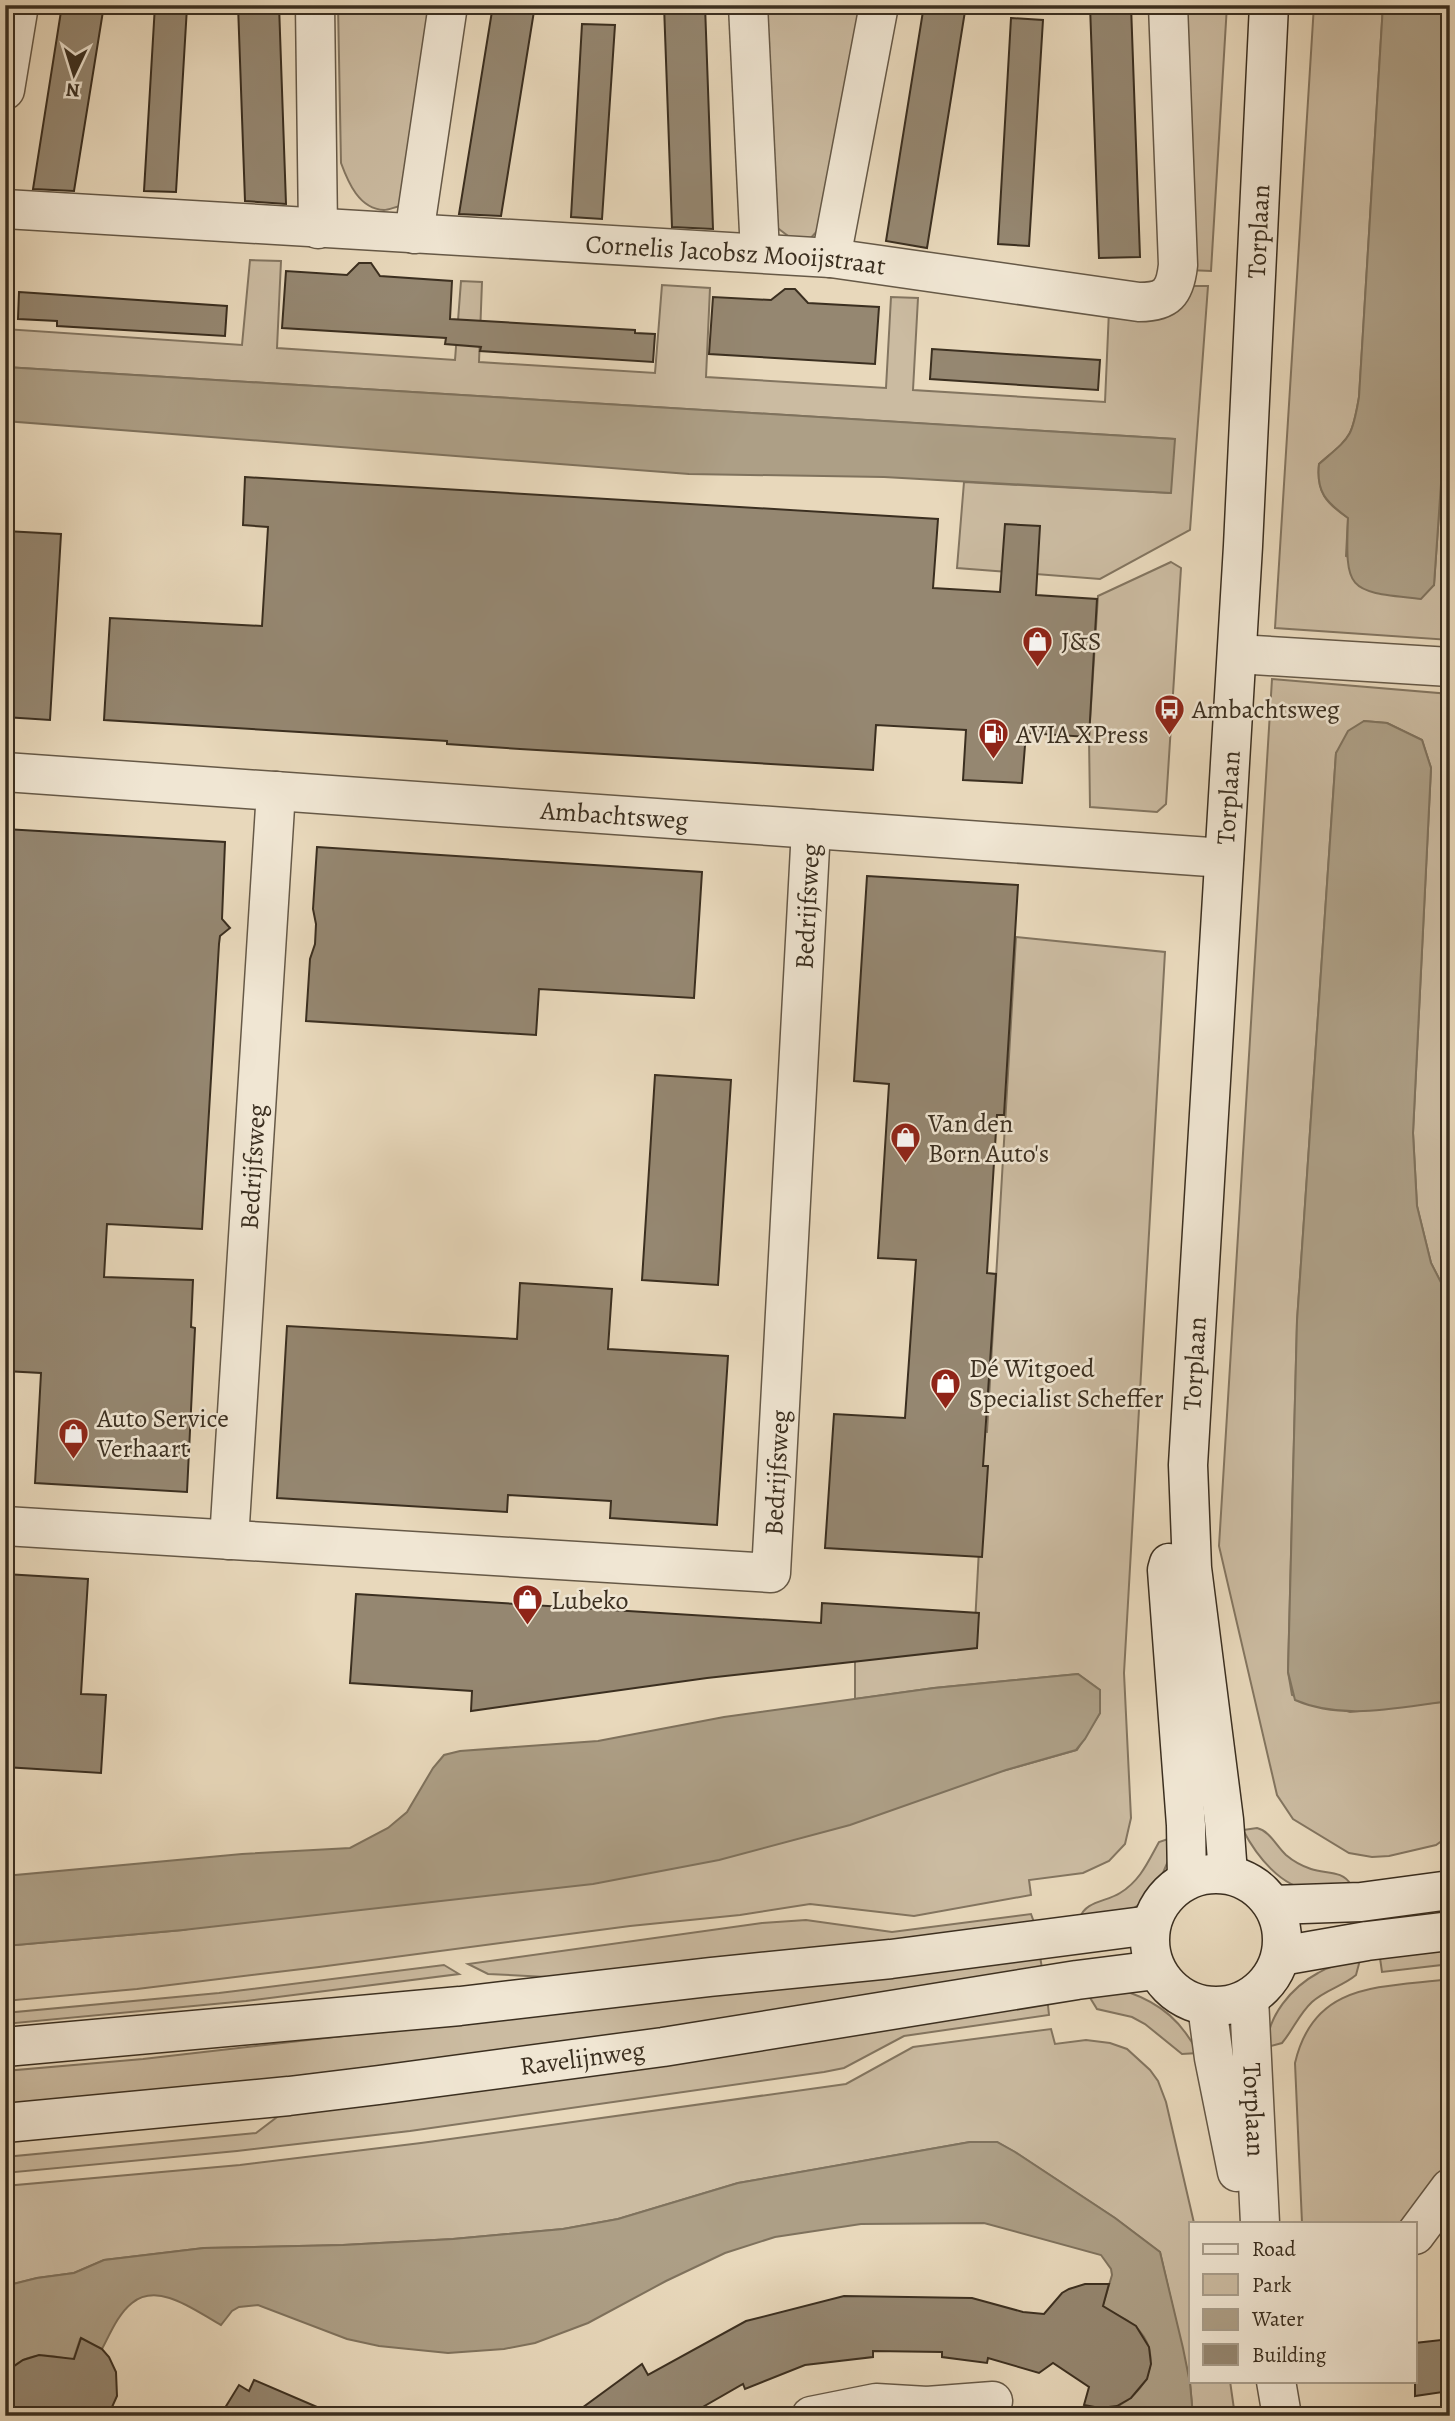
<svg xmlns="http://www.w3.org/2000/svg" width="1455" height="2421" viewBox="0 0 1455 2421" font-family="Alegreya,serif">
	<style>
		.green { fill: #cbbba1; stroke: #837560; stroke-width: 2 }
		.water { fill: #ad9f86; stroke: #7f725d; stroke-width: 2 }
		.building { fill: #958771; stroke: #3b2f20; stroke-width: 2 }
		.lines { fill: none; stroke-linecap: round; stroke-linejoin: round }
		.street-casing { stroke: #665947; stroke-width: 41 }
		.secondary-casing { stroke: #3b2f20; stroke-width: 41 }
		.street { stroke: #f0e6d3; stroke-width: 38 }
		.secondary { stroke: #f0e6d3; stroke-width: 38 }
		.labels { text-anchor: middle; stroke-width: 5; stroke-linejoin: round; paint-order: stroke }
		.street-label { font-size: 26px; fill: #3b2f20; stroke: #f0e6d3 }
		.poi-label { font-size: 26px; fill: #3b2f20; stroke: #f0e6d3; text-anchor: start }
	</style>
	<rect width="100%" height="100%" fill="#e8d8bb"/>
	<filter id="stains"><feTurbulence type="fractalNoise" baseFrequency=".00286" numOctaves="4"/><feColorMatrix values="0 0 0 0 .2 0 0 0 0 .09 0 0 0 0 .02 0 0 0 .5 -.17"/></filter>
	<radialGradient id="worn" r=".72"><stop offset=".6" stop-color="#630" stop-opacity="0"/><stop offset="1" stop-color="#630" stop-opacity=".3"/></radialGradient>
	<g class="green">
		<path d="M338,5H435L400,206C395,207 388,210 384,210C359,209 348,182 341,163Z"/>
		<polygon points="766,5 862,5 820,228 808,241 796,242 775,226"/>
		<polygon points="1185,5 1227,5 1211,271 1188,270"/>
		<path d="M1314,5H1383L1359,397C1352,439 1350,437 1319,464C1316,492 1326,503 1348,518L1346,556L1434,585L1450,354V640L1275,628Z"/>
		<polygon points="250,260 281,261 277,348 455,360 461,281 482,282 479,362 655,373 662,285 710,288 706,377 886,388 891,297 918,298 913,390 1105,402 1109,310 1187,286 1208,286 1190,530 1100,579 957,568 964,482 1170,493 1174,439 5,367 5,329 242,345"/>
		<polygon points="1171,562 1181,568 1166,804 1157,812 1090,807 1089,737 1098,596"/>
		<polygon points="1272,679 1450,694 1450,1300 1431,1263 1417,1206 1413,1133 1431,768 1422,740 1387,723 1364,721 1336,753 1297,1321 1288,1672 1292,1695 1350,1712 1450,1701 1450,1835 1436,1845 1389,1856 1372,1857 1349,1853 1293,1819 1277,1795 1219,1546"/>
		<polygon points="1016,937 1165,952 1124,1673 1131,1818 1125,1844 1109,1861 1083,1873 1029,1880 1031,1895 914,1916 810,1904 740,1915 630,1926 319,1967 137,1989 5,2001 5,1946 183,1930 1006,1770 1077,1750 1100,1713 1100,1690 1078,1674 934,1688 855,1699 855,1654 974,1643 983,1474 946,1429 987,1432"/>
		<path d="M1257,1828C1270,1831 1276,1846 1286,1855C1293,1861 1302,1866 1311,1869C1326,1874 1343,1870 1351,1885C1339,1887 1325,1891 1312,1890C1281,1888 1256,1855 1243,1830Z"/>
		<path d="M1174,1837C1170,1866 1151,1906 1119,1915C1107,1918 1092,1917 1080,1918C1085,1901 1106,1902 1120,1893C1140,1881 1148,1862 1159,1842Z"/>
		<polygon points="1031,1914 1036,1928 586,1979 488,1974 468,1964 762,1923 806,1920 892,1932"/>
		<polygon points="1450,1947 1450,1964 1382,1972 1380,1958"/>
		<polygon points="1040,1956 1043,1975 780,2017 5,2115 5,2071 143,2059"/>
		<path d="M1360,1960L1356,1975C1343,1986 1325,1990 1312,2002C1299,2014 1293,2030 1282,2043L1267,2047C1267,2016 1292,1987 1318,1973C1331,1965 1346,1963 1360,1960Z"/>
		<polygon points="444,1965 459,1974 246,2001 5,2024 5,2013 219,1993"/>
		<path d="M1450,1979V2168L1407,2223H1302L1295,2063C1314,1981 1381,1988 1450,1979Z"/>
		<path d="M1128,1992C1162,2004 1182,2022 1198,2053L1182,2054L1145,2024L1132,2017L1097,2009L1089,1996Z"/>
		<polygon points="1047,1996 1049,2015 904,2036 844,2068 824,2072 410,2131 237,2151 5,2173 5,2157 256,2133 289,2108"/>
		<polygon points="1051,2029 1055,2044 1086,2040 1110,2043 1127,2049 1150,2070 1158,2081 1166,2102 1194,2223 1191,2223 1191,2381 1230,2381 1235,2416 1193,2416 1190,2383 1160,2252 1115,2218 1015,2152 997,2142 970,2142 738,2183 618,2219 563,2229 453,2239 343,2245 204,2248 104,2260 74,2273 37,2278 5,2286 5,2186 240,2165 421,2143 846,2084 913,2047"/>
	</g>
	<g class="water">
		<path d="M1383,5H1450V354L1434,585L1421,599C1348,591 1345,593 1348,518C1326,502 1316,492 1319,464C1350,437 1352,439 1359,397Z"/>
		<polygon points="5,367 1175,439 1171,493 884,477 689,474 5,421"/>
		<path d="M1364,721L1387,723L1422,740L1431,768L1413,1133L1417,1206L1431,1263L1450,1300V1701C1399,1707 1343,1721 1295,1700L1288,1672L1297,1321L1336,753L1348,731Z"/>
		<polygon points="1078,1674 1100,1690 1100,1713 1085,1739 1076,1750 1006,1770 850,1825 719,1860 593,1884 183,1930 5,1946 5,1876 242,1854 350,1848 388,1828 407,1812 433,1768 444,1755 460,1751 598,1741 724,1717 934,1688"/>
		<path d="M970,2142H997L1015,2152L1115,2218L1160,2252L1183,2348L1190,2383L1193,2416H1117L1120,2405C1164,2380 1160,2329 1111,2313L1097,2325L1112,2275L1111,2269L1101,2255L984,2223L861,2224L775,2237L725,2253L666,2281L588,2323L535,2343L504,2349L448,2353L379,2346L347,2339L258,2305L239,2307L232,2311L221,2325C197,2312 159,2281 132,2303C118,2314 110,2334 102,2349L80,2339L68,2376L63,2358C40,2352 20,2356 5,2375V2286L37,2278L74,2273L104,2260L204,2248L343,2245L453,2239L563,2229L618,2219L738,2183Z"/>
	</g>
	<g class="building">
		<polygon points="62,5 104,5 74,191 33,189"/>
		<polygon points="155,5 187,7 176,192 144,191"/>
		<polygon points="238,5 279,5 286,204 245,201"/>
		<polygon points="493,5 535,5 501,216 459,214"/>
		<polygon points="664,5 705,5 713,229 672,227"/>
		<polygon points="924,5 966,5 927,248 886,241"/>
		<polygon points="1090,5 1131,5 1140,257 1099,258"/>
		<polygon points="1011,18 1043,20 1029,246 998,244"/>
		<polygon points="582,24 615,25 602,219 571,217"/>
		<polygon points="359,263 371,263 380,276 452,281 450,319 635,330 635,333 655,334 653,362 480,351 481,347 445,344 446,338 282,328 286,271 347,275"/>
		<polygon points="785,289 795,289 808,303 879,307 875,364 709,354 713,297 771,300"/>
		<polygon points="19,292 227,306 225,336 57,326 57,321 18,319"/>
		<polygon points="932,349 1100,360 1098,390 930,379"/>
		<polygon points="245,477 938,519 933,588 1000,592 1005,524 1040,526 1036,595 1097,599 1089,737 1026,733 1022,783 963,780 966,730 876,725 873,770 520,749 447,744 447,741 104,720 110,618 262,626 268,527 243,525"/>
		<polygon points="5,531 61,534 50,720 5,717"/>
		<polygon points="5,829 225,842 222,919 230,928 220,936 219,944 202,1229 107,1224 104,1277 193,1280 191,1327 195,1328 187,1492 35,1483 41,1373 5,1371"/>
		<polygon points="317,847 702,872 694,998 539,989 536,1035 306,1021 310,959 315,944 316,924 313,909"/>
		<polygon points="867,876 1018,885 1004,1115 997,1115 987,1273 996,1274 983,1466 988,1466 982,1557 825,1548 834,1414 905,1418 916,1260 878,1258 889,1084 854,1081"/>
		<polygon points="655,1075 731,1080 718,1285 642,1280"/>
		<polygon points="520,1283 612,1289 608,1349 728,1356 717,1525 610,1518 611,1501 508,1495 507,1512 277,1498 287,1326 517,1339"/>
		<polygon points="5,1574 88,1579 81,1694 106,1695 101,1773 5,1767"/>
		<polygon points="356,1594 821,1623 822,1603 979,1613 977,1648 707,1678 471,1711 472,1691 350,1683"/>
		<polygon points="1085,2284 1109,2284 1103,2306 1136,2326 1149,2347 1151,2364 1147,2379 1131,2398 1117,2406 1100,2408 1084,2405 1089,2387 1053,2363 1039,2373 988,2358 987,2363 942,2357 942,2352 873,2351 873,2357 805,2365 745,2389 743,2384 687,2416 571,2416 642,2364 648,2375 746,2321 844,2296 972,2298 1023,2312 1044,2314 1062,2293 1069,2289"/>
		<polygon points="81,2338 102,2349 109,2357 116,2372 117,2396 108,2416 5,2416 5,2375 10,2369 23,2360 39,2355 74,2359"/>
		<polygon points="1450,2339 1450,2391 1415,2396 1415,2343"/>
		<polygon points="254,2380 338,2416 220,2416 239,2385 249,2391"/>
	</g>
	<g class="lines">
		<defs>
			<g id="street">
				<polyline points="315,5 318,229"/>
				<polyline points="748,5 760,253"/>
				<polyline points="5,90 19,5"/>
				<path id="s1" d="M5,209L831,258L1139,302C1167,302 1175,293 1178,265L1168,5"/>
				<polyline points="414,234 448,5"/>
				<polyline points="831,258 879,5"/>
				<polyline points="1237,654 1450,667"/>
				<path id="s2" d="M5,772L1224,858"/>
				<path id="s3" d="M5,1526L771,1573L811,829"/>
				<path id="s4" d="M229,1540L276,791"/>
				<path id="s5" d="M1249,1998L1260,2223"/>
				<polyline points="1207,2006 1214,2058 1237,2172"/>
				<polyline points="1415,2235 1450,2188"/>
				<polyline points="1276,2381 1282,2416"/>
				<polyline points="811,2416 876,2403 927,2406 993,2401"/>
			</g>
			<g id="secondary">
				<polyline points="1169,1563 1167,1570 1186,1825 1187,1880"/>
				<circle cx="1216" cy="1940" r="66"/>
				<path id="s6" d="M1228,1874L1224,1820L1192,1568L1188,1465L1243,546L1269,5"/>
				<polyline points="1273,1905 1361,1902 1450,1890"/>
				<polyline points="1281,1956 1367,1941 1450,1931"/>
				<polyline points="5,2047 460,2006 710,1977 891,1959 1151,1925"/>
				<path id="s7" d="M5,2123L289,2096L379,2085L663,2047L1077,1980L1156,1970"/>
			</g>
		</defs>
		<use href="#street" class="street-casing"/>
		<use href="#secondary" class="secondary-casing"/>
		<use href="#street" class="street"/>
		<use href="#secondary" class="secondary"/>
	</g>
	<defs>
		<symbol id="shop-pin" viewBox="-11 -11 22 30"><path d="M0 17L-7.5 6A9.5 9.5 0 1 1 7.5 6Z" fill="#8f2418" stroke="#f0e6d3"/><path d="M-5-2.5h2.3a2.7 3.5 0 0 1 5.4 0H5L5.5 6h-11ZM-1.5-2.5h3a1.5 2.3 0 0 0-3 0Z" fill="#fff"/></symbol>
		<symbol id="bus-pin" viewBox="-11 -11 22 30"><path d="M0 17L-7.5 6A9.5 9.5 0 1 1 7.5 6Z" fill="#8f2418" stroke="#f0e6d3"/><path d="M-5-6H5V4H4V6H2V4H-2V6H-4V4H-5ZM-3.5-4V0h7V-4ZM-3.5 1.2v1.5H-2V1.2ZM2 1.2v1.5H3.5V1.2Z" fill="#fff"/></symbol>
		<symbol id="fuel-pin" viewBox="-11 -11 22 30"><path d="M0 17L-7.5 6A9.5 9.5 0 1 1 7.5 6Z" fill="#8f2418" stroke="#f0e6d3"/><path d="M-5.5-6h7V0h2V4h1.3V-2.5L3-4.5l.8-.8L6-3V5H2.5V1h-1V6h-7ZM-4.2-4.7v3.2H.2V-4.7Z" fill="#fff"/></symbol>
	</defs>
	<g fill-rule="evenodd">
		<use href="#shop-pin" x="1020" y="624" width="35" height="47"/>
		<use href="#bus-pin" x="1152" y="692" width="35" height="47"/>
		<use href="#fuel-pin" x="976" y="716" width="35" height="47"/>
		<use href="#shop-pin" x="888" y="1120" width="35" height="47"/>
		<use href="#shop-pin" x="928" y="1366" width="35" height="47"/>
		<use href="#shop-pin" x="56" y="1416" width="35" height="47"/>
		<use href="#shop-pin" x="510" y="1582" width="35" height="47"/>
	</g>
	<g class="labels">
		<g class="street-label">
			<text dy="9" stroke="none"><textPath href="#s6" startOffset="1647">Torplaan</textPath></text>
			<text dy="9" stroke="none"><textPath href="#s1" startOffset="732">Cornelis Jacobsz Mooijstraat</textPath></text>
			<text dy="9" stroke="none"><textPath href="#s6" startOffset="1080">Torplaan</textPath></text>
			<text dy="9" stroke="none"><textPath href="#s2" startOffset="611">Ambachtsweg</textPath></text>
			<text dy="9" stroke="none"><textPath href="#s3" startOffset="1435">Bedrijfsweg</textPath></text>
			<text dy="9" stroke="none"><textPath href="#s4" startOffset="374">Bedrijfsweg</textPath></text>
			<text dy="9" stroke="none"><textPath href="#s6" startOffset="513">Torplaan</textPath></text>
			<text dy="9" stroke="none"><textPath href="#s3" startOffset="868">Bedrijfsweg</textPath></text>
			<text dy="9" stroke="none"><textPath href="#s7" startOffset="581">Ravelijnweg</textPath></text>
			<text dy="9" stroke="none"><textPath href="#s5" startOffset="112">Torplaan</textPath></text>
		</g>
		<g class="poi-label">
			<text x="1061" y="650">J&amp;S</text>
			<text x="1192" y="718">Ambachtsweg</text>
			<text x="1016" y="743">AVIA XPress</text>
			<text x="928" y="1132">Van den<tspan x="928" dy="30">Born Auto's</tspan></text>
			<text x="969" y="1377">Dé Witgoed<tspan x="969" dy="30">Specialist Scheffer</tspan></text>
			<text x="97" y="1427">Auto Service<tspan x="97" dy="30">Verhaart</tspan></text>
			<text x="551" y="1609">Lubeko</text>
		</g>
	</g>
	<rect width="1455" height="2421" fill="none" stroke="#e8d8bb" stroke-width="28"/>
	<rect x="7" y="7" width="1441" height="2407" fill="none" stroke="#3b2f20" stroke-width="3.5"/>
	<rect x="14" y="14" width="1427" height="2393" fill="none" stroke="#3b2f20" stroke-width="2"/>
	<rect x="1189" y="2222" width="228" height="161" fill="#f0e6d3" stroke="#a89d8b" stroke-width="2"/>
	<rect x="1203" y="2244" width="35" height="10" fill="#f0e6d3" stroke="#a89d8b" stroke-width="2"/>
	<text x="1252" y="2256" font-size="21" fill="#3b2f20">Road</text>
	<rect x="1203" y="2274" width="35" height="21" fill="#cbbba1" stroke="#a89d8b" stroke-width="2"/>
	<text x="1252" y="2292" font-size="21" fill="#3b2f20">Park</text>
	<rect x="1203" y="2309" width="35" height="21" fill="#ad9f86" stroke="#a89d8b" stroke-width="2"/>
	<text x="1252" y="2326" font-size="21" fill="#3b2f20">Water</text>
	<rect x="1203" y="2344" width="35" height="21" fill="#958771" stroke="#a89d8b" stroke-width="2"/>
	<text x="1252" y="2362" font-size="21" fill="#3b2f20">Building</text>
	<g transform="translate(74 74) rotate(184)" stroke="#f0e6d3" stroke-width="5" paint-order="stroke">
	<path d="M0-5L12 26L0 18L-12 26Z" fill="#3b2f20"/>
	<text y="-10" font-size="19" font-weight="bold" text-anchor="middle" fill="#3b2f20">N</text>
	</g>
	<rect width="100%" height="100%" filter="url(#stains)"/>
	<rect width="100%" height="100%" fill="url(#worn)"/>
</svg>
